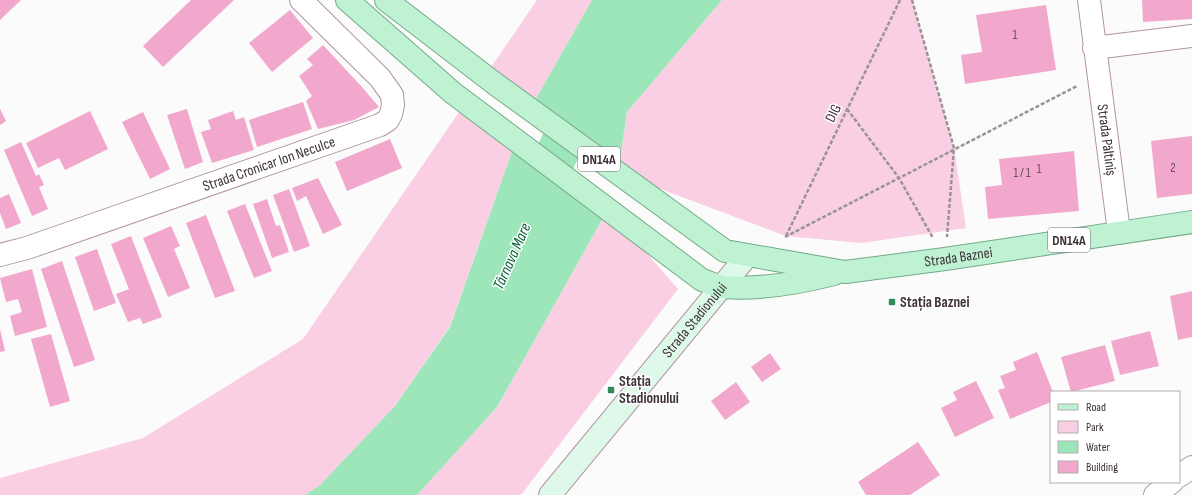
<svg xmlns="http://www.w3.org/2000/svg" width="1192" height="495" viewBox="0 0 1192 495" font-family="'Sofia Sans Condensed',sans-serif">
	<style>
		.green { fill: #facfe3 }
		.water { fill: #9de6b9 }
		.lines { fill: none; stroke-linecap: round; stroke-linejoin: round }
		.river { stroke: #9de6b9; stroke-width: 42 }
		.building { fill: #f1a8cc }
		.street-casing { stroke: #b294a2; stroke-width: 24 }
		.secondary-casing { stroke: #b294a2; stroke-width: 24 }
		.primary-casing { stroke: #74a989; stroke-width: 24 }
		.path { stroke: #9a9396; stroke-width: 2.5; stroke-dasharray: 4 2; stroke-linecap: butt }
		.street { stroke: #fff; stroke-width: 22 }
		.secondary { stroke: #def9e9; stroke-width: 22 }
		.primary { stroke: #bef2d3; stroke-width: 22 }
		.poi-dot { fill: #34895b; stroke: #fff; stroke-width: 1.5 }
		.labels { text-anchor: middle; stroke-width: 3; stroke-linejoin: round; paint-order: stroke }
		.number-label { font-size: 13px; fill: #6a4f5c }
		.shield { fill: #fff; stroke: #776f73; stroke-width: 1 }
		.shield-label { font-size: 14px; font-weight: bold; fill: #3d3137 }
		.street-label { font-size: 15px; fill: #3d3137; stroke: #fff }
		.poi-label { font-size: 15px; font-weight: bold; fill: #3d3137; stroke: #fff; text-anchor: start }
		.water-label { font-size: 16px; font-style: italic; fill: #025e37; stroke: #fff }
	</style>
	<rect width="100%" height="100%" fill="#fbfbfb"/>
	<g class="green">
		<polygon points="537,0 592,0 530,109 485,76"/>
		<polygon points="722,0 912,0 954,148 966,228 861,243 786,236 618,173 627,112"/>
		<polygon points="466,102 516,140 450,326 395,406 320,485 305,495 0,495 0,478 143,438 303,339"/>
		<polygon points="608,209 678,289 521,495 417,495 497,407"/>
	</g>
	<g class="water">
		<polygon points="592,0 722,0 627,112 618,173 530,109"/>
		<polygon points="516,140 608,209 497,407 417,495 305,495 320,485 395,406 450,327"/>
	</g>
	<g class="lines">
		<polyline class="river" points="532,210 591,77 646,0"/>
	</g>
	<g class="building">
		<polygon points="0,0 21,0 0,20"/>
		<polygon points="191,0 234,0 163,67 143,46"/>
		<polygon points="1142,0 1192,0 1192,19 1143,22"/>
		<polygon points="1046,5 1056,70 965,84 961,55 982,52 976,15"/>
		<polygon points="290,10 313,38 272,72 249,43"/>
		<polygon points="323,45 362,87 379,107 354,120 318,129 306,101 312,96 299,76 313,65 307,59"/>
		<polygon points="303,102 312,129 257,147 249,120"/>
		<polygon points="0,109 6,121 0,125"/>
		<polygon points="187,109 203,162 185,169 167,115"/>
		<polygon points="90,111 108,149 65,170 59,158 38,168 26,143"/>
		<polygon points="233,111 236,120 244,117 254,150 212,163 201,132 211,129 208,120"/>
		<polygon points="143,112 170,169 150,179 122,122"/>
		<polygon points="1192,136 1192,194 1157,198 1151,141"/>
		<polygon points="390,139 402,168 347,191 335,162"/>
		<polygon points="21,142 36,176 39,174 44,185 39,187 48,209 32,216 4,150"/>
		<polygon points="1074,151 1079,211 988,219 985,187 1002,185 999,159"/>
		<polygon points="318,178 342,225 323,234 306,196 297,201 292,188"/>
		<polygon points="289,189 310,246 294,252 273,195"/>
		<polygon points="9,194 21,223 6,229 0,213 0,198"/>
		<polygon points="267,199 276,226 280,225 289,252 272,258 253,204"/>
		<polygon points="245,204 272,271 254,278 227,211"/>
		<polygon points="206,215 235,291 215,298 186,223"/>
		<polygon points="171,226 180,246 174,249 190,288 168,297 143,238"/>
		<polygon points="131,236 162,317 143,324 140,318 128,322 116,294 129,289 111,244"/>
		<polygon points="97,249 116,303 94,311 75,257"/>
		<polygon points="62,261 95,360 74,367 41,269"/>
		<polygon points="32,269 47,327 15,336 10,316 22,312 18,299 6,302 0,278"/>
		<polygon points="1192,291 1192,337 1178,340 1170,296"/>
		<polygon points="0,329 5,351 0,352"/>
		<polygon points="1150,331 1159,366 1120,375 1111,341"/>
		<polygon points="51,334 70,401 50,407 31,339"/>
		<polygon points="1105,345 1115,381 1071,392 1061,357"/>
		<polygon points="1037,352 1053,392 1051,392 1051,402 1010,419 998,390 1005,388 1000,376 1016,370 1013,362"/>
		<polygon points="770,353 781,369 762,382 751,367"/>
		<polygon points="976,381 994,418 955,437 941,408 957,400 953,392"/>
		<polygon points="736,382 750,402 725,420 711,401"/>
		<polygon points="918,442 940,475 910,495 866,495 858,482"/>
	</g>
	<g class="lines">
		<defs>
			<g id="street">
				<path id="s1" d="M1089,0L1119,232"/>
				<polyline points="1094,48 1192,36"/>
				<path id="s2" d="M0,255L27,248L380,125L388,120L391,114L393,105L392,95L380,78L301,0"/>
				<polyline points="1179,476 1192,467"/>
				<polyline points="1155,495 1172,482"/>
			</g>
			<g id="secondary">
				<path id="s3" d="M550,495L747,256"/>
			</g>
			<g id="primary">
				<path d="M347,0L453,93L702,280C709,282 716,286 723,287C759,290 799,283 834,274"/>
				<path id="s4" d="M386,0L494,83L725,251L845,272L945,259L1192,222"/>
			</g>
		</defs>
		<use href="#street" class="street-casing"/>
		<use href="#secondary" class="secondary-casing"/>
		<use href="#primary" class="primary-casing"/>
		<g class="path">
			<polyline points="912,0 954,148 947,237"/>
			<polyline points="847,109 899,178 933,238"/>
			<polyline points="786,236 900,0"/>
			<polyline points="785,237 1077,86"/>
		</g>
		<use href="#street" class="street"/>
		<use href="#secondary" class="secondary"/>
		<use href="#primary" class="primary"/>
	</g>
	<g class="poi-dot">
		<rect x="888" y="298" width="8" height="8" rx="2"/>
		<rect x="607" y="386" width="8" height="8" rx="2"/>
	</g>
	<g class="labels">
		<g class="number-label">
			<text x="1015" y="39">1</text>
			<text x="1173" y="172">2</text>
			<text x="1039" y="173">1</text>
			<text x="1022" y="177">1 / 1</text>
		</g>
		<g class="shield">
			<rect x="578" y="147" width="42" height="24" rx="3"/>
			<rect x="1048" y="228" width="42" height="24" rx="3"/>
		</g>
		<g class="shield-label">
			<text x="599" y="164">DN14A</text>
			<text x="1069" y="245">DN14A</text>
		</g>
		<g class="street-label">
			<text transform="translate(833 113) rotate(-64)" y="5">DIG</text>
			<text dy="5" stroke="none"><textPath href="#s1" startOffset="141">Strada Păltiniș</textPath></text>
			<text dy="5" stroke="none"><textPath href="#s2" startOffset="284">Strada Cronicar Ion Neculce</textPath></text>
			<text dy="5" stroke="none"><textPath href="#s4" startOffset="658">Strada Baznei</textPath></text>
			<text dy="5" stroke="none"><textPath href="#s3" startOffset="227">Strada Stadionului</textPath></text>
		</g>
		<g class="poi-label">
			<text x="900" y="307">Stația Baznei</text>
			<text x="619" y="386">Stația<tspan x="619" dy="17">Stadionului</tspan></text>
		</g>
		<g class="water-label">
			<text transform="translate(511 256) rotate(-66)" y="6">Târnava Mare</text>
		</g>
	</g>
	<rect x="1050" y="391" width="130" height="92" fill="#ffffff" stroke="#b1adaf"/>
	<rect x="1058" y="404" width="20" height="6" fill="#bef2d3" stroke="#b1adaf"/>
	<text x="1086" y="411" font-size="12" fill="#3d3137">Road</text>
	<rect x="1058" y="421" width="20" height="12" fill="#facfe3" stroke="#b1adaf"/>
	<text x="1086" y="431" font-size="12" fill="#3d3137">Park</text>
	<rect x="1058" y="441" width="20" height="12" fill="#9de6b9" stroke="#b1adaf"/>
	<text x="1086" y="451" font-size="12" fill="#3d3137">Water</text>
	<rect x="1058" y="461" width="20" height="12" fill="#f1a8cc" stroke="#b1adaf"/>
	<text x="1086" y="471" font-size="12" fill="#3d3137">Building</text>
</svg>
